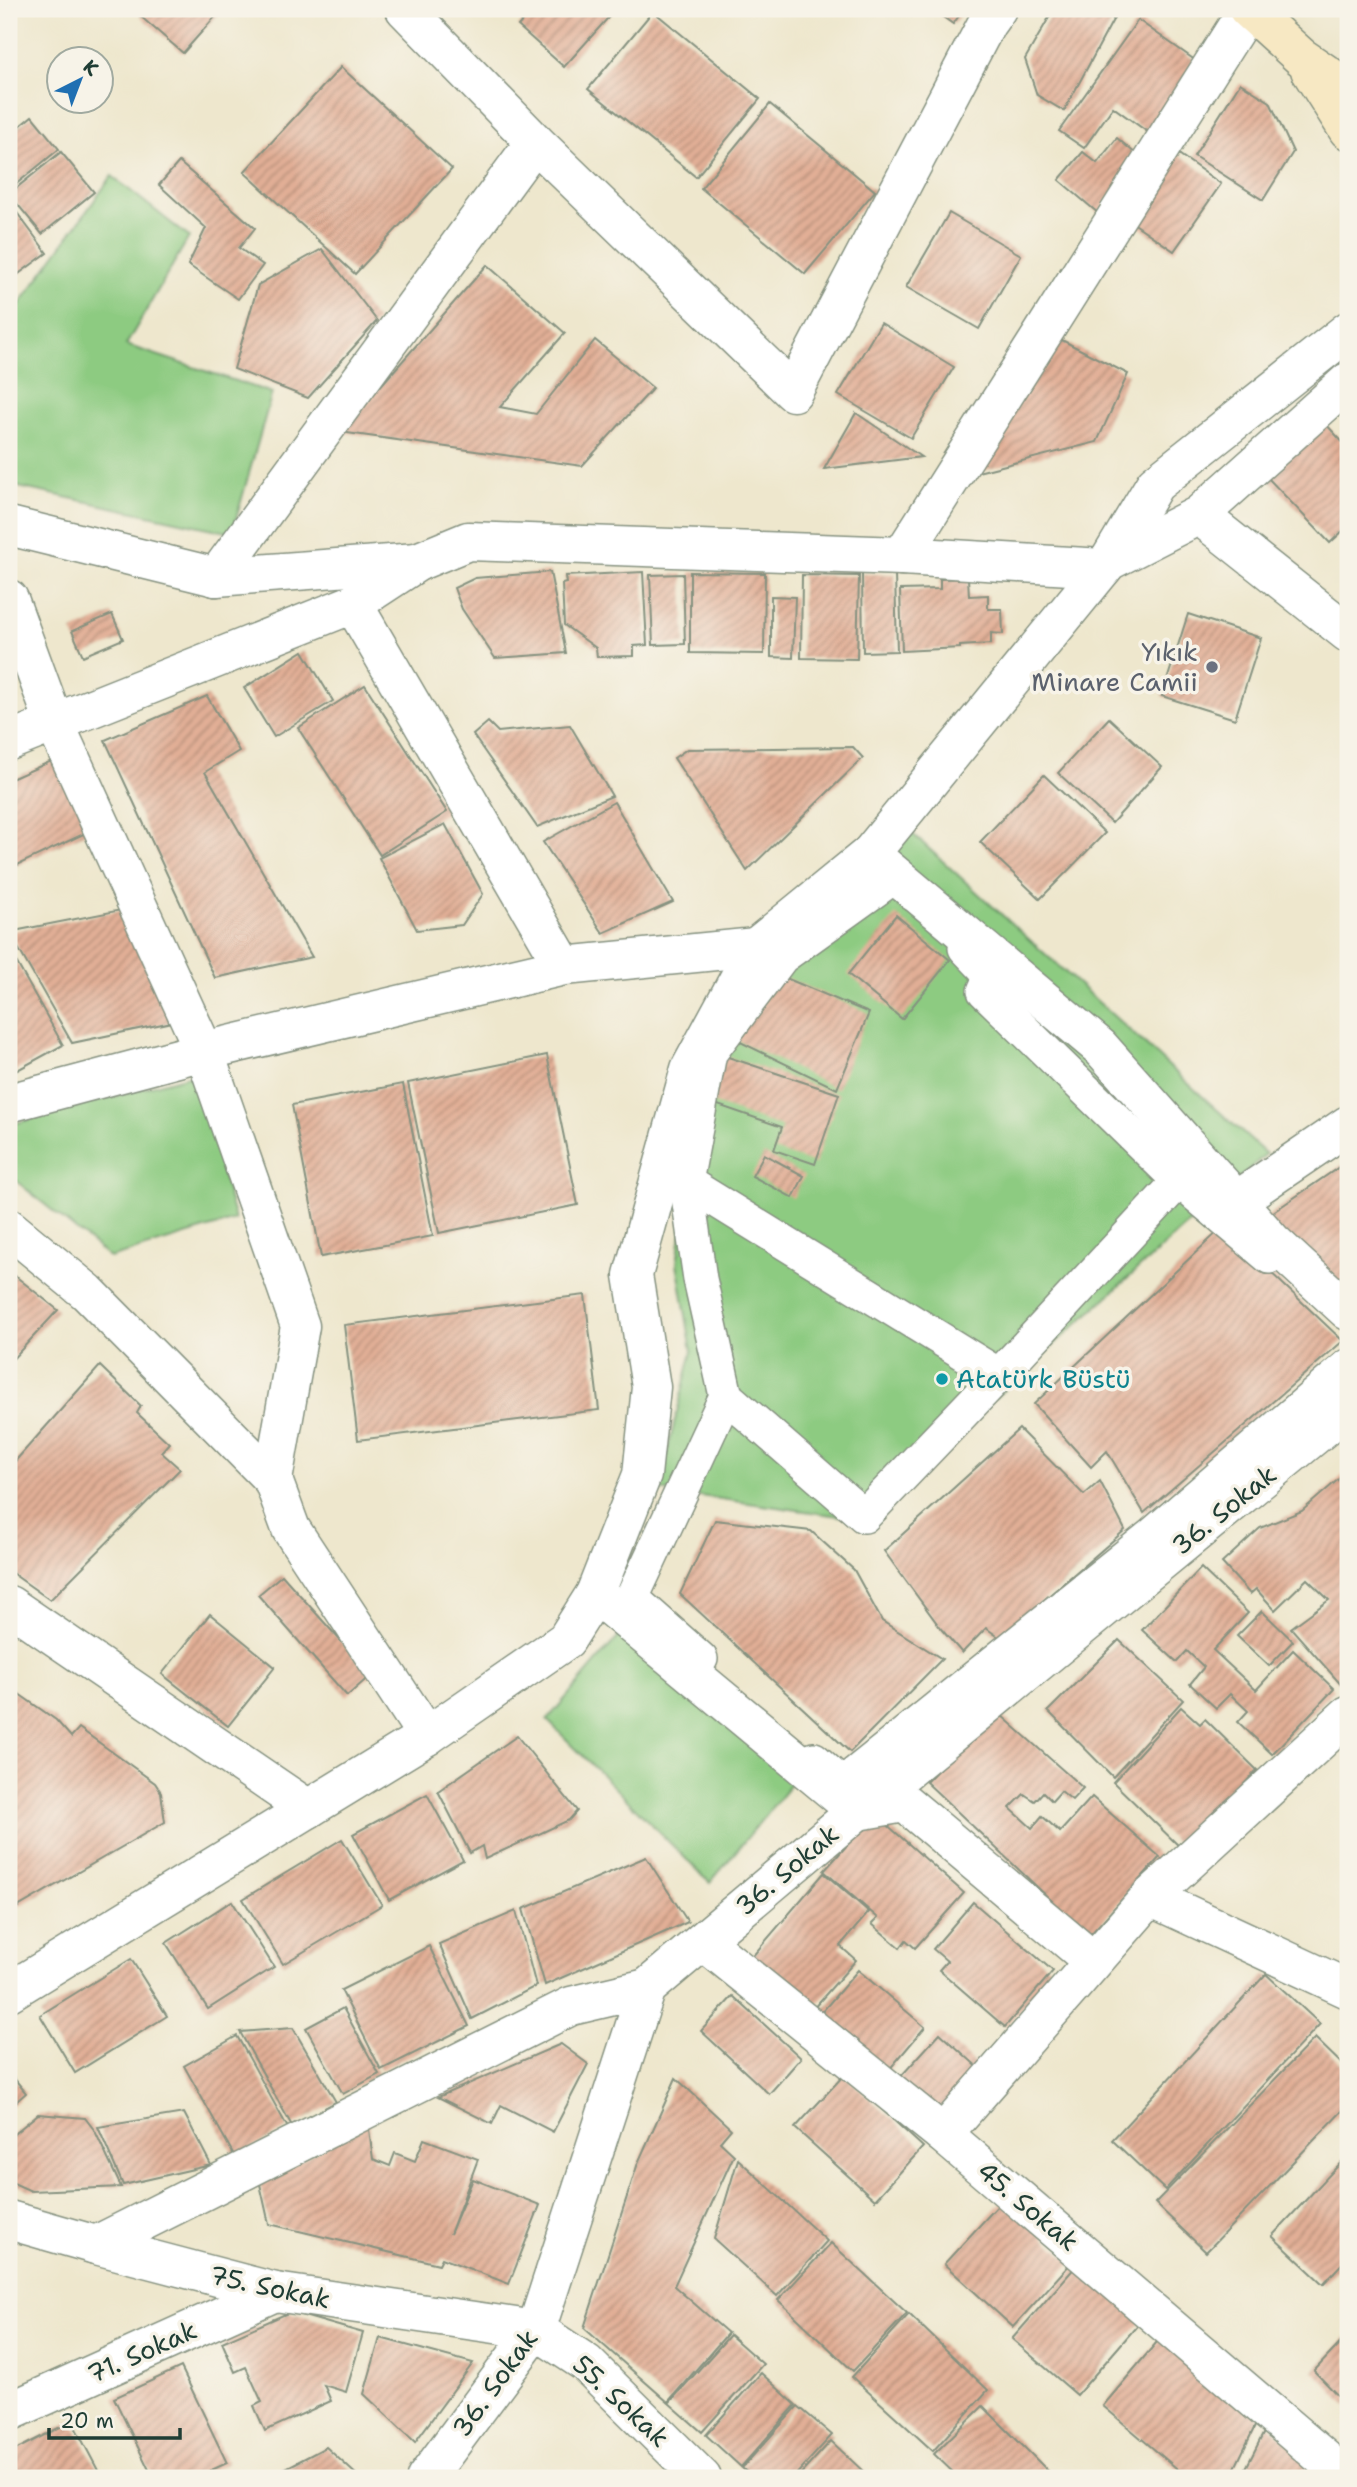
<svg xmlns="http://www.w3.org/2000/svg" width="1357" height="2487" viewBox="0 0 1357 2487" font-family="'Shantell Sans',sans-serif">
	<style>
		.park { fill: #8dcb81; stroke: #56845a; stroke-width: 2 }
		.building { fill: url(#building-hatch) }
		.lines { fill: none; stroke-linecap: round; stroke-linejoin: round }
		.pedestrian-casing { stroke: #869280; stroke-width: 36 }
		.minor-casing { stroke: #869280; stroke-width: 41 }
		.tertiary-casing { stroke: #869280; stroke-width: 41 }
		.secondary-casing { stroke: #869280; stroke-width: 41 }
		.pedestrian { stroke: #fff; stroke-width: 33 }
		.minor { stroke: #fff; stroke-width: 38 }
		.tertiary { stroke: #fff; stroke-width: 38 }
		.secondary { stroke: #f7e8c3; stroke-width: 38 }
		.worship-dot { fill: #6b7280; stroke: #f7f3e8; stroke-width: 2.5 }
		.culture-dot { fill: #0f9aa8; stroke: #f7f3e8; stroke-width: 2.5 }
		.labels { text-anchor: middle; stroke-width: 7; stroke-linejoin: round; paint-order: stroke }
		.worship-label { font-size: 26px; fill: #5b616d; stroke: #f7f3e8; text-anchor: end }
		.culture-label { font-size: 26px; fill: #0d838f; stroke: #f7f3e8; text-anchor: start }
		.street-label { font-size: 26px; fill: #1f3d34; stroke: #f7f3e8 }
	</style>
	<defs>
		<pattern id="building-hatch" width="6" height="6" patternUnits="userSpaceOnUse" patternTransform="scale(1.75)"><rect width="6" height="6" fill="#e2af96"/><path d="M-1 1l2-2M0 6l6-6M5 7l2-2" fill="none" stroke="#b7907b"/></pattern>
	</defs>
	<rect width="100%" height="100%" fill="#f7f3e8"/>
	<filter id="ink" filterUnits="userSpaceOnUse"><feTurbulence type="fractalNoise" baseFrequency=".0143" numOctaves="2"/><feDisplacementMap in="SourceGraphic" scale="14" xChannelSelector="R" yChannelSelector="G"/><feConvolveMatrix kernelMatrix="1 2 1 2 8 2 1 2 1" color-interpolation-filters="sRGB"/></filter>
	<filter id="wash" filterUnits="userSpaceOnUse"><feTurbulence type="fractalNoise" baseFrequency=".00686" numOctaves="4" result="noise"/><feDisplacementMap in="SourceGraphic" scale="28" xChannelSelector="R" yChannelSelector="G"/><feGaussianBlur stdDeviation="1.57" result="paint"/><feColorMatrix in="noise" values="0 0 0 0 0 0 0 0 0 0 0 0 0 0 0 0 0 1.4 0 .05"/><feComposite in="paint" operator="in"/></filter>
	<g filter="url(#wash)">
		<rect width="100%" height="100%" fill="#eee7cd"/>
		<g class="park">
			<polygon points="112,176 189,237 126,345 272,393 232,533 9,485 9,319"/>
			<polygon points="905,827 1266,1154 860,1519 658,1490 692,1351 677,1263 697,1122 728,1036"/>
			<polygon points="195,1074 235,1220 110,1258 9,1175 9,1125"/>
			<polygon points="623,1631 797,1777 710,1883 547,1720"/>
		</g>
		<g id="blocks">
			<g class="building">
				<polygon points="146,9 222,9 183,53 140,16"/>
				<polygon points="533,9 616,9 564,67 518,26"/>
				<polygon points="932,9 964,9 953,24"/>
				<polygon points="1054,9 1091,9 1114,18 1064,111 1037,95 1025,59"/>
				<polygon points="653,11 760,99 696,177 588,89"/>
				<polygon points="1138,20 1199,63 1149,133 1113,107 1084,148 1059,131"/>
				<polygon points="341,67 452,169 355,274 244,172"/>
				<polygon points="1240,83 1270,102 1293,152 1263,200 1194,156"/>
				<polygon points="770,104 875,191 805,274 701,188"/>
				<polygon points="32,116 59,149 9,190 9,135"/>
				<polygon points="1117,138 1143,160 1098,213 1059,180 1083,152 1097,163"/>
				<polygon points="1173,150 1221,184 1174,251 1126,218"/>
				<polygon points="61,152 94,192 42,234 9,194"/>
				<polygon points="179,162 255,228 239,248 263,265 238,299 188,265 206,228 159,185"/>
				<polygon points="9,202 47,253 9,281"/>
				<polygon points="949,213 1021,255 979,329 906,287"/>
				<polygon points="322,249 377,321 308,398 234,369 258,285"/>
				<polygon points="487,265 565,333 500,407 536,414 595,340 653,388 582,466 340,432"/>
				<polygon points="881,323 954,367 911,438 838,395"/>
				<polygon points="1052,335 1128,374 1097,442 970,474"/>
				<polygon points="856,413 921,457 824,469"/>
				<polygon points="1324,422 1348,448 1348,526 1330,543 1266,476"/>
				<polygon points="550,572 566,653 495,658 462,609 454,588 475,578"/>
				<polygon points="643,572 647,645 634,646 634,656 597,657 596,648 564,625 562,584 566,583 565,576"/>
				<polygon points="690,572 765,573 764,654 690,653"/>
				<polygon points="683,574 685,644 653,645 650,575"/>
				<polygon points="862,574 895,574 897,651 863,652"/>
				<polygon points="802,575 859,576 857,659 801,658"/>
				<polygon points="968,578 969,596 988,595 988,609 1002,609 1003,634 991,633 991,644 960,646 960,648 902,651 900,590 940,589 940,579"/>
				<polygon points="771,596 795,597 793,658 771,657"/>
				<polygon points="112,614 123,639 83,656 72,631"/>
				<polygon points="1188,614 1261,638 1235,719 1162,696"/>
				<polygon points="303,651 333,701 274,737 244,688"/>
				<polygon points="365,685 447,812 380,855 298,728"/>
				<polygon points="207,696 239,751 205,772 312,957 215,978 105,740"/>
				<polygon points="1109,718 1162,767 1112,823 1058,773"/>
				<polygon points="488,722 498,732 570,725 612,796 537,827 473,735"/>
				<polygon points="853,747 863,758 747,871 674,758 687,749"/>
				<polygon points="56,759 90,831 9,869 9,780"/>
				<polygon points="1044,775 1105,833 1040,899 980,842"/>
				<polygon points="614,802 673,902 603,933 543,842"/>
				<polygon points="445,824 483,894 462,925 417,930 379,858"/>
				<polygon points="121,910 181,1020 72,1043 9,932"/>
				<polygon points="896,915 950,960 902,1019 848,974"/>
				<polygon points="9,949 63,1045 12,1073 9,1070"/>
				<polygon points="781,976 869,1013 837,1089 734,1039"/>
				<polygon points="547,1055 578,1205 439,1233 408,1083"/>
				<polygon points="725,1056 839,1094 815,1164 774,1150 782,1127 709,1102"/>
				<polygon points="403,1084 433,1236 321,1257 292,1105"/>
				<polygon points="764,1154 804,1176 793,1198 752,1176"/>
				<polygon points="1348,1161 1348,1303 1263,1219"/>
				<polygon points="1223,1227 1343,1341 1144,1513 1107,1451 1091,1467 1034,1404"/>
				<polygon points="9,1271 58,1310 9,1363"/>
				<polygon points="585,1295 599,1410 358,1440 344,1325"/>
				<polygon points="100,1366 141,1406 137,1413 169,1443 161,1452 180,1469 50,1600 9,1571 9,1468"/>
				<polygon points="1019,1429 1084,1495 1100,1481 1125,1530 1000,1638 986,1628 962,1653 942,1630 884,1551"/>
				<polygon points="1348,1471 1348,1684 1344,1688 1291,1628 1329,1600 1307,1579 1275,1610 1256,1589 1250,1594 1222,1563 1260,1528 1302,1511"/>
				<polygon points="715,1520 811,1531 854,1570 882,1621 942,1659 850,1752 680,1594"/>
				<polygon points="1201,1568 1248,1613 1213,1650 1256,1690 1293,1650 1334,1689 1272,1754 1238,1722 1248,1711 1230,1694 1216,1708 1190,1684 1204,1667 1187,1651 1177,1662 1142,1630"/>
				<polygon points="282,1575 371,1675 347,1696 258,1595"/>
				<polygon points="1262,1611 1293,1641 1269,1666 1237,1636"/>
				<polygon points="210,1614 275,1667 228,1726 162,1674"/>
				<polygon points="1119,1640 1183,1700 1113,1777 1048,1711"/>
				<polygon points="9,1687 56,1720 71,1737 79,1728 155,1783 161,1792 165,1822 9,1912"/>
				<polygon points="1181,1707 1200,1724 1205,1719 1257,1770 1183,1850 1113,1782"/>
				<polygon points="1001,1715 1083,1788 1072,1800 1061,1791 1052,1801 1043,1792 1035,1801 1024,1794 1010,1808 1032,1828 1042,1816 1060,1832 1092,1797 1160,1857 1089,1936 926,1782 989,1717"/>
				<polygon points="517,1736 577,1811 569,1820 485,1859 482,1846 470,1853 438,1791"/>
				<polygon points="427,1794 463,1860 389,1900 353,1834"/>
				<polygon points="875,1814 964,1893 915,1948 906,1940 900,1948 872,1924 878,1918 824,1871"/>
				<polygon points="342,1839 382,1905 283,1964 243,1899"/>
				<polygon points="646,1857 688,1922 545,1985 523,1909"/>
				<polygon points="824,1873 869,1912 840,1946 856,1960 805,2018 745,1965"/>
				<polygon points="232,1901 274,1967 208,2009 166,1943"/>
				<polygon points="973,1902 1053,1971 1005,2027 939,1970 947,1961 933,1949"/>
				<polygon points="516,1911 536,1986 472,2019 439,1944"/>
				<polygon points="429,1946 469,2026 381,2070 341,1990"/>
				<polygon points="131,1959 167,2016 75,2073 40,2015"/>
				<polygon points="858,1970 925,2027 883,2077 815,2020"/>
				<polygon points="1266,1974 1320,2024 1165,2190 1112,2140"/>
				<polygon points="733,1996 801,2058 769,2094 701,2031"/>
				<polygon points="343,2008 379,2074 343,2094 306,2028"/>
				<polygon points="293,2028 336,2102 292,2126 240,2032"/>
				<polygon points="940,2033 981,2070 935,2121 894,2084"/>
				<polygon points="237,2036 288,2128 235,2157 184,2066"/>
				<polygon points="1315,2038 1348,2070 1348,2105 1206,2252 1155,2203"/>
				<polygon points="561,2044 588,2064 553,2132 501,2105 492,2124 438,2097"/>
				<polygon points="9,2072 26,2093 9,2108"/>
				<polygon points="844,2075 923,2147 875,2200 795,2128"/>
				<polygon points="676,2078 731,2129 720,2142 734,2155 674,2286 728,2333 668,2402 584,2328 638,2163"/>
				<polygon points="184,2113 211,2165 123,2185 98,2127"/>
				<polygon points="38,2114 85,2118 95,2131 121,2187 31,2191 9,2181 9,2138"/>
				<polygon points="368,2122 373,2159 390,2166 395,2153 415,2161 424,2139 478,2159 450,2234 473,2179 540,2205 509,2284 442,2258 439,2264 269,2224 260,2184"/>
				<polygon points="1348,2155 1348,2257 1323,2284 1272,2236"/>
				<polygon points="738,2159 827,2241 777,2296 714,2239"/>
				<polygon points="1003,2200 1072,2262 1013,2327 944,2264"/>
				<polygon points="831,2243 907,2313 853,2371 778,2300"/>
				<polygon points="1077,2265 1142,2320 1077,2395 1012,2339"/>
				<polygon points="290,2312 363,2333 346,2392 324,2385 331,2401 265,2431 254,2406 262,2402 246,2367 235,2372 222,2342"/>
				<polygon points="909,2314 988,2390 933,2451 852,2377"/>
				<polygon points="730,2335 763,2364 702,2432 669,2403"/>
				<polygon points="1348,2335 1348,2406 1314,2371"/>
				<polygon points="1162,2336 1259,2418 1230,2478 1188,2478 1103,2406"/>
				<polygon points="380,2338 473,2363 415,2442 364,2394"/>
				<polygon points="181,2367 227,2463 194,2478 153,2478 114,2398"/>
				<polygon points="761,2373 796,2405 741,2467 706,2435"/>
				<polygon points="798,2406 832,2435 793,2478 753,2478 742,2468"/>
				<polygon points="983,2406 1055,2478 959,2478 934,2454"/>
				<polygon points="72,2421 102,2478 9,2478 9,2453"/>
				<polygon points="1268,2424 1328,2478 1241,2478"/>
				<polygon points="831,2441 865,2473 861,2478 797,2478"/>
				<polygon points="326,2447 360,2478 267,2478"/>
			</g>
		</g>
	</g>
	<g filter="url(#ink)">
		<use href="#blocks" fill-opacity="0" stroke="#869280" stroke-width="2"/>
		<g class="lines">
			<defs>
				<g id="pedestrian">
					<polyline points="965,948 991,975 984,991 1179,1181 1269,1257"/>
					<polyline points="686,1182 999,1375"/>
					<polyline points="726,1396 864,1516 999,1375 1179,1181"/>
					<polyline points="701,1659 632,1598 726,1396 700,1279 686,1182 710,1053 782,957 895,876 913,894"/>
					<polyline points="814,1759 842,1784 1153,1534 1348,1366"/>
				</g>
				<g id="minor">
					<polyline points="405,9 535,142"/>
					<polyline points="1199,515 1348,633"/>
					<polyline points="902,556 1248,9"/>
					<polyline points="216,577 535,142 793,392 987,23 997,9"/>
					<polyline points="9,599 54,722 204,1051 300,1326 273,1480"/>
					<polyline points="353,604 564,966"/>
					<polyline points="9,741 353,604 417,562"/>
					<polyline points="870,854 1103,568"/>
					<polyline points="9,1103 204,1051 564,966 756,947"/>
					<polyline points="1236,1201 1348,1125"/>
					<polyline points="9,1228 87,1292 273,1480 291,1529 427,1736"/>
					<polyline points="595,1594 857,1811 905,1803 1093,1961"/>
					<polyline points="9,1605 308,1809"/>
					<polyline points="1150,1897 1348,1989"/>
					<polyline points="703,1941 943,2134 1347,2478"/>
					<polyline points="9,1992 427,1736 566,1640 595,1594 642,1475 651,1387 633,1275 690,1069 756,947 870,854 1100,1047 1273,1242 1348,1311"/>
					<polyline points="943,2134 1150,1897 1348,1715"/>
					<polyline points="9,2220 96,2245 275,2292 536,2330 586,2363 702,2478"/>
					<polyline points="96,2245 571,2006 647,1988"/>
					<polyline points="9,2412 275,2292"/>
					<polyline points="426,2478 536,2330 647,1988 857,1811 1348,1408"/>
				</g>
				<g id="tertiary">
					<polyline points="9,526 216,577 417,562 468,541 902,556 1103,568 1109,561 1199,515 1348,382"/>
					<polyline points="1109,561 1155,484 1348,331"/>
				</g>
				<g id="secondary">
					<polyline points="1248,9 1301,57 1348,89"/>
					<polyline points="1310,70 1348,130"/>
				</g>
			</defs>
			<use href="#pedestrian" class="pedestrian-casing"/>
			<use href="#minor" class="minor-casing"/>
			<use href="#tertiary" class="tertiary-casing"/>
			<use href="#secondary" class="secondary-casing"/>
			<use href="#pedestrian" class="pedestrian"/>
			<use href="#minor" class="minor"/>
			<use href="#tertiary" class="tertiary"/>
			<use href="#secondary" class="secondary"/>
		</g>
	</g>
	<circle class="worship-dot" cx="1212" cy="667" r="7"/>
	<circle class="culture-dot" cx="942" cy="1379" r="7"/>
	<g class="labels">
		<g class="worship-label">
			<text x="1198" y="661">Yıkık<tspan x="1198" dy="30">Minare Camii</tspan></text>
		</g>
		<g class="culture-label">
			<text x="956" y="1388">Atatürk Büstü</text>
		</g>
		<g class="street-label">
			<text transform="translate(1224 1510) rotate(-39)" y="9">36. Sokak</text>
			<text transform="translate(787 1870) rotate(-40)" y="9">36. Sokak</text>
			<text transform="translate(1028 2206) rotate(40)" y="9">45. Sokak</text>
			<text transform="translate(270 2287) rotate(12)" y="9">75. Sokak</text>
			<text transform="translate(142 2352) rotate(-24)" y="9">71. Sokak</text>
			<text transform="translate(495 2383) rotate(-54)" y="9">36. Sokak</text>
			<text transform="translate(621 2401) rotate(43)" y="9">55. Sokak</text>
		</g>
	</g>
	<rect width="1357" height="2487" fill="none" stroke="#f7f3e8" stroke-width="35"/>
	<g transform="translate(80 80) rotate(42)"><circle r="33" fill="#f7f3e8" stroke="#a1aaa0" stroke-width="2"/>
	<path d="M0-5L12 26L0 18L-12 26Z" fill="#1f6fb2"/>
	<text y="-10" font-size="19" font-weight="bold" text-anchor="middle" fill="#1f3d34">K</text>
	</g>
	<path d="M49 2428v10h131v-10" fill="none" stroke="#1f3d34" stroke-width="3.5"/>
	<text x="60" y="2428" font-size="21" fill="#1f3d34" stroke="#f7f3e8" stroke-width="5" paint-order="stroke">20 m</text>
</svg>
